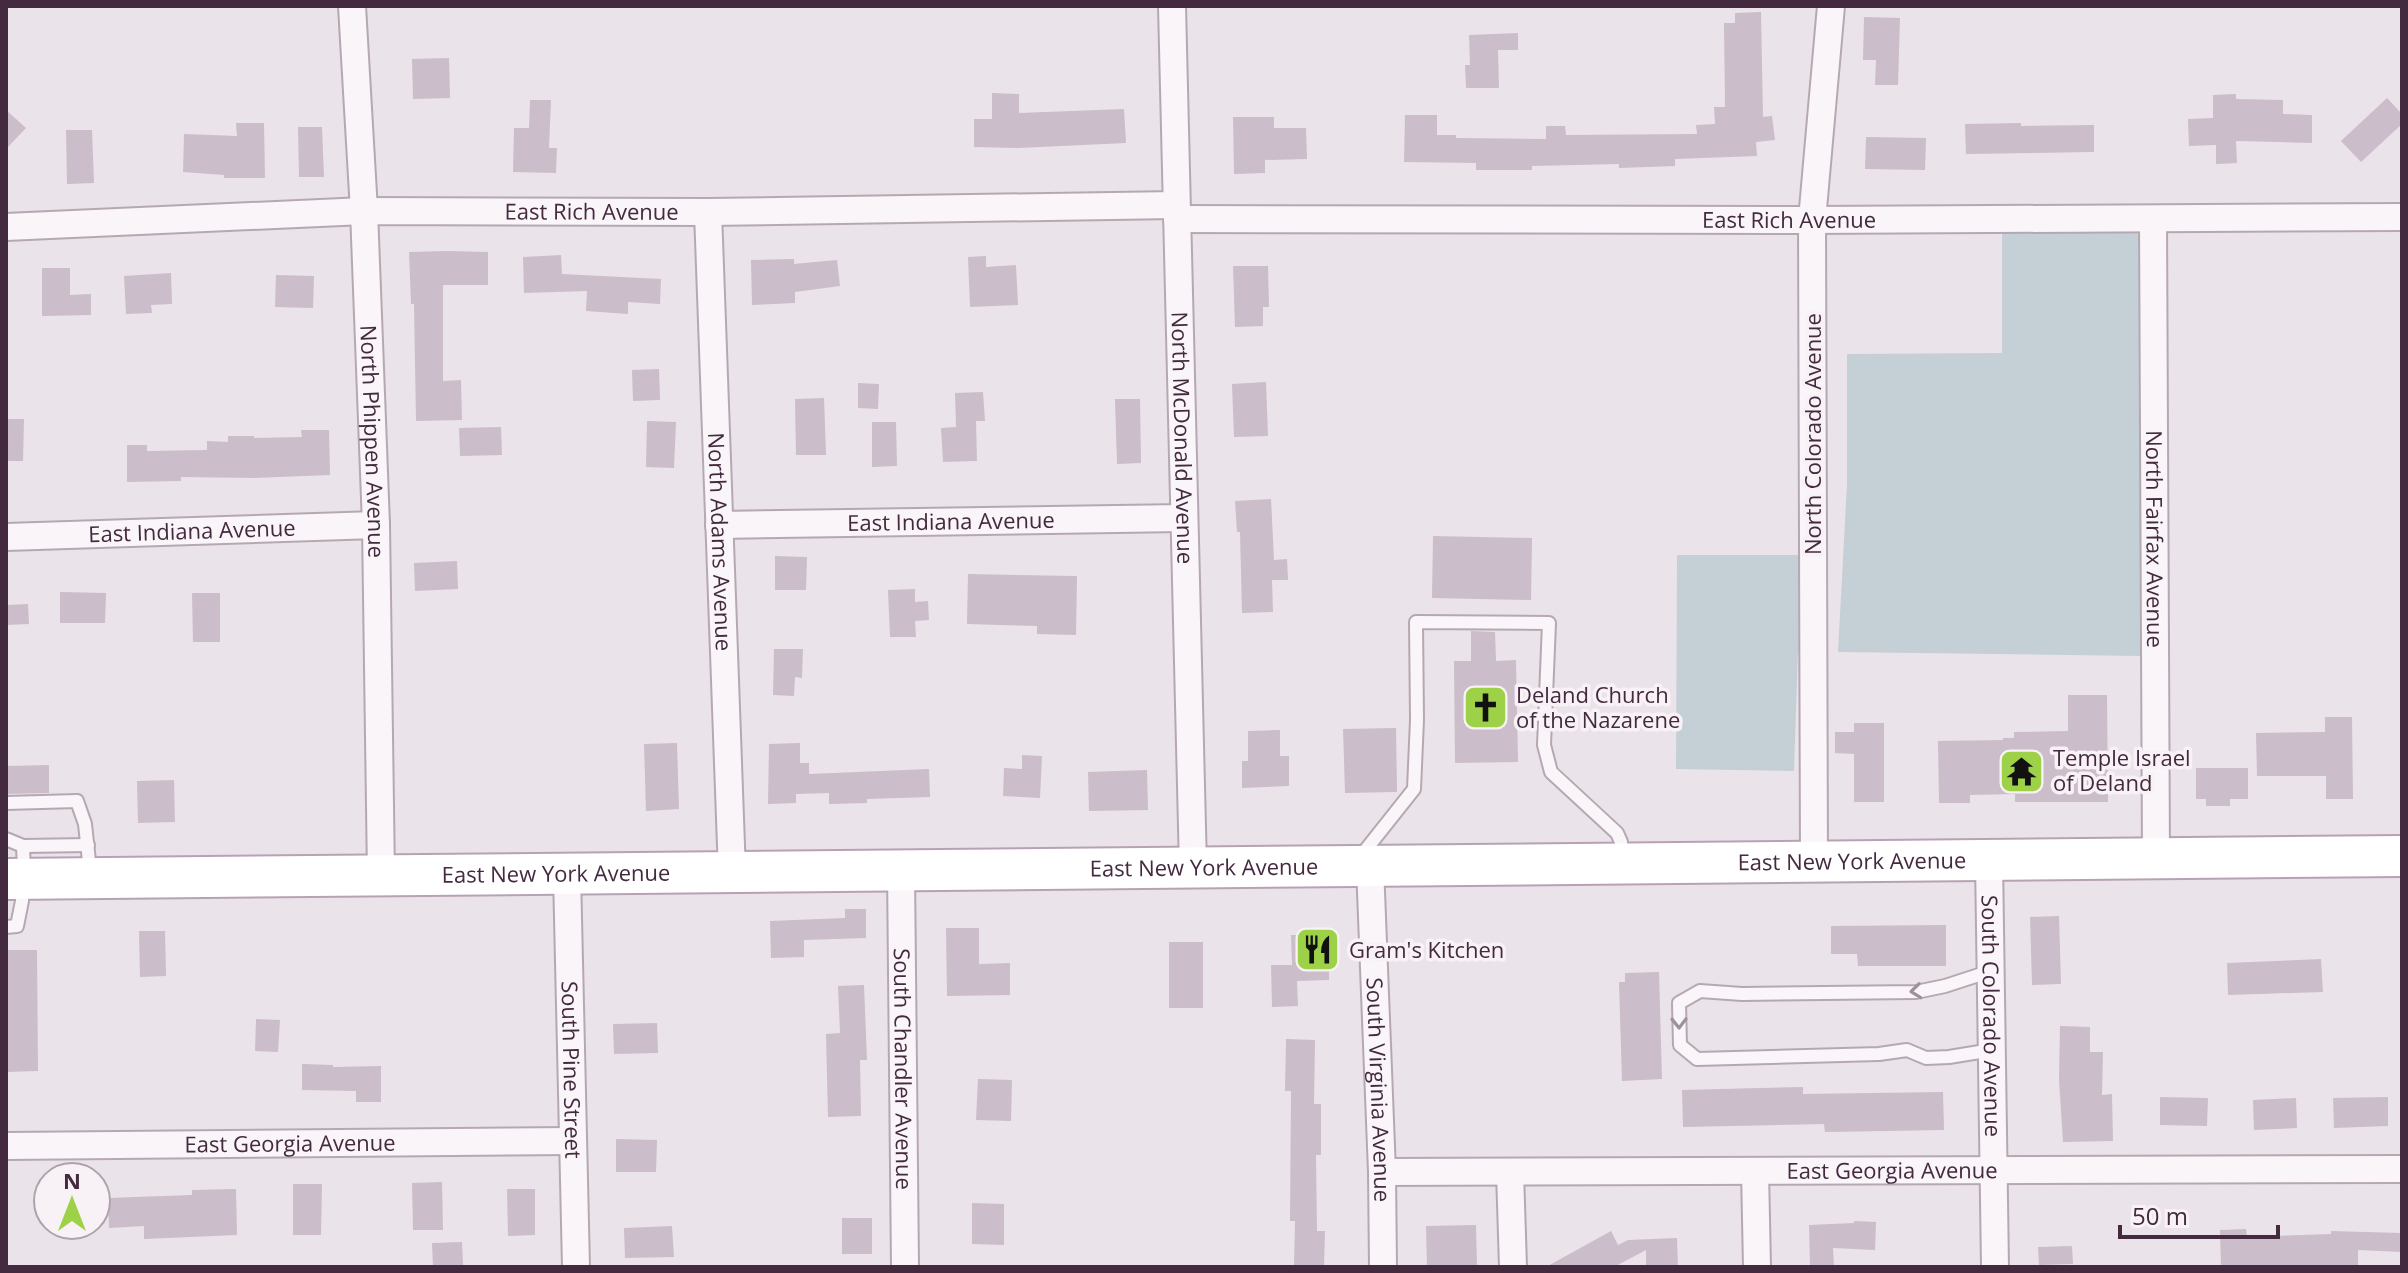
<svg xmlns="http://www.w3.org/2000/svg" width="2408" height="1273" viewBox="0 0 2408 1273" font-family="'Open Sans',sans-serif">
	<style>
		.green { fill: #c4d0d5 }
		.building { fill: #cbbdc9 }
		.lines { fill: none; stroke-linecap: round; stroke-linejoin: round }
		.service-casing { stroke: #b6a8b3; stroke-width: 16 }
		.minor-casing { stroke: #b6a8b3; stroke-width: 30 }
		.primary-casing { stroke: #b7a2b4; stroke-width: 44 }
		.service { stroke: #f9f5f8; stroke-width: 12 }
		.minor { stroke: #f9f5f8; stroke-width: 26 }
		.primary { stroke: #fff; stroke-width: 40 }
		.oneway { stroke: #9e909c }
		.labels { text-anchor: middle; stroke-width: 7; stroke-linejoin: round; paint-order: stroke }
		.street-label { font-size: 22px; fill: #442a3f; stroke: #f8f2f7 }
		.poi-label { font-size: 22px; fill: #442a3f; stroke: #f8f2f7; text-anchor: start }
	</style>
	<rect width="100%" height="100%" fill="#ebe3ea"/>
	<g class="green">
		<polygon points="2142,231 2144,656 1838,652 1847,484 1847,354 2002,353 2002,232"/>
		<polygon points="1677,555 1822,555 1816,651 1798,652 1794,771 1676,769"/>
	</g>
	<g class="building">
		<polygon points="1761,12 1763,117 1772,116 1775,140 1756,142 1757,156 1675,159 1675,166 1619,168 1619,164 1532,166 1532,170 1476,170 1476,163 1404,162 1405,115 1437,115 1437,135 1456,135 1456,138 1546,139 1546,126 1565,126 1566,135 1697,134 1696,125 1715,124 1714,107 1725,107 1724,23 1735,23 1735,13"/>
		<polygon points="1864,17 1900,18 1898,85 1875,85 1876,60 1863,60"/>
		<polygon points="1518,33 1518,50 1498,50 1499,88 1466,88 1465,65 1470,65 1469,35"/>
		<polygon points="449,58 450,98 413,99 412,59"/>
		<polygon points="992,93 1019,94 1019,113 1124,109 1126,143 1018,148 974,147 974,119 992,119"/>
		<polygon points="2236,94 2236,99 2283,100 2283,114 2312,115 2312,143 2236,141 2237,163 2216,164 2216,145 2189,146 2188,119 2213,118 2213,95"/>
		<polygon points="2387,98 2402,114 2402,124 2361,162 2341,141"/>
		<polygon points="530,100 551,100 549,148 557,148 556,173 513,172 514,128 529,128"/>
		<polygon points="6,110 26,128 6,149"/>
		<polygon points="1233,117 1274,117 1274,128 1306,128 1307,159 1265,160 1265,173 1234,174"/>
		<polygon points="236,123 264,123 265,178 224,178 224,175 183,172 184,134 237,136"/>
		<polygon points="2021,123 2021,126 2094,125 2094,152 1966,154 1965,124"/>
		<polygon points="298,127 322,127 324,177 299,177"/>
		<polygon points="66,130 92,130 94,183 67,184"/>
		<polygon points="1866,137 1926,138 1925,170 1865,169"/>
		<polygon points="446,251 488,252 488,285 443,285 443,381 461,380 462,420 416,421 414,304 411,304 409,252"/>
		<polygon points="561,255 562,274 661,279 660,304 628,302 628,314 586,311 587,291 524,293 523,257"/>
		<polygon points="986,256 986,267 1016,265 1018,305 970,307 968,257"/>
		<polygon points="794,259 794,264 837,260 840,286 795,292 795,303 752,305 751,260"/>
		<polygon points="1233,266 1268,266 1269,307 1263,307 1263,326 1235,327"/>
		<polygon points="42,268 70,268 70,295 91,294 91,315 42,316"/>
		<polygon points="171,273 172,304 151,305 152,313 126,314 124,276"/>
		<polygon points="276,275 314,276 313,308 275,307"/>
		<polygon points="659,369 660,400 633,401 632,370"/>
		<polygon points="1266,382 1268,436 1234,437 1232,384"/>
		<polygon points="858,383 879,384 878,409 858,408"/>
		<polygon points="983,392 985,421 976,421 977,461 943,462 941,428 956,427 955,393"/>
		<polygon points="824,398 826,455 796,455 795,399"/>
		<polygon points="1115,399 1140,399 1141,463 1117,464"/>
		<polygon points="6,419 24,419 23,461 6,461"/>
		<polygon points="647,421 676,422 674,468 646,467"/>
		<polygon points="872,422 896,422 897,466 872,467"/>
		<polygon points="501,427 502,455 460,456 459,428"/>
		<polygon points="301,430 329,430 330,475 254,478 181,477 181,481 127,482 127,445 147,445 147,451 207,450 207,441 228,442 228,436 254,436 254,438 302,437"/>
		<polygon points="1271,499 1274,560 1287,559 1288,580 1272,580 1273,612 1242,613 1240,532 1237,532 1235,501"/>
		<polygon points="1433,536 1532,538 1531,600 1432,598"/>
		<polygon points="775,556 807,557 806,590 775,590"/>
		<polygon points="457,561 458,589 415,591 414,563"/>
		<polygon points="968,574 1077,576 1076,635 1037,634 1037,626 967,624"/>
		<polygon points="915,589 915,602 928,601 929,620 915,621 916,637 890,637 888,590"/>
		<polygon points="60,592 106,593 105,623 60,623"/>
		<polygon points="192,593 220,593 220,642 193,642"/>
		<polygon points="28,604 29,624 6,625 6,605"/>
		<polygon points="1471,631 1495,632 1496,661 1516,660 1518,762 1455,763 1454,661 1471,661"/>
		<polygon points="774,649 803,649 802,678 795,677 794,696 773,695"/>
		<polygon points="2068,695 2107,695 2108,802 2015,802 2015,794 1970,795 1970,803 1939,803 1938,741 2003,740 2003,738 2014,738 2014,732 2068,731"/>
		<polygon points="2325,717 2352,717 2353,799 2326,799 2326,776 2257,776 2256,733 2325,732"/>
		<polygon points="1854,723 1884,723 1884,802 1854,802 1854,754 1835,753 1835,732 1854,732"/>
		<polygon points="1396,728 1397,792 1345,793 1343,729"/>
		<polygon points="1280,730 1280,756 1289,756 1289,786 1242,788 1242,761 1248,761 1248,731"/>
		<polygon points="677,743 679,809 646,811 644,744"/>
		<polygon points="800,743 800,763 809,763 809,774 929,769 930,797 867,799 867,803 829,804 829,793 796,794 796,803 768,804 769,744"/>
		<polygon points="1022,755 1042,756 1040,798 1003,796 1004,768 1022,769"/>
		<polygon points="49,765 49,793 6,794 6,766"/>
		<polygon points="2196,768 2248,768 2248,799 2230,799 2230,806 2206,806 2206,799 2196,799"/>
		<polygon points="1147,770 1148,810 1089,811 1088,772"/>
		<polygon points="174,780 175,822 138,823 137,781"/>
		<polygon points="845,909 866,909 866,938 804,940 804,957 771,958 770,921 845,918"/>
		<polygon points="2059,916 2061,984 2032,985 2030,917"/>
		<polygon points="1946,925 1946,966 1858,966 1857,954 1831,954 1831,926"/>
		<polygon points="946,928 979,928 979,964 1010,963 1010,995 947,996"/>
		<polygon points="139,931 165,931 166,976 140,977"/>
		<polygon points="1291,935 1329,935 1329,980 1297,981 1298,1006 1272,1007 1271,965 1292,965"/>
		<rect x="1169" y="942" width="34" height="66"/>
		<polygon points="6,950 37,950 38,1071 6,1072"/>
		<polygon points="2321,959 2323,992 2228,995 2227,963"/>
		<polygon points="1659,972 1662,1079 1622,1081 1619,982 1625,982 1625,973"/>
		<polygon points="864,985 867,1060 860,1060 861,1116 828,1117 826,1034 840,1033 838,986"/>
		<polygon points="256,1019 280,1020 278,1052 255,1051"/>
		<polygon points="657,1023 658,1053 614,1054 613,1024"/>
		<polygon points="2060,1026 2090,1027 2090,1052 2103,1052 2102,1095 2112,1094 2113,1141 2063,1142 2059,1080"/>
		<polygon points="1286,1039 1315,1040 1314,1104 1321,1104 1321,1155 1316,1155 1317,1231 1325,1231 1324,1267 1294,1267 1295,1221 1290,1221 1291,1091 1285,1091"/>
		<polygon points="302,1064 333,1065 333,1067 381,1066 381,1102 356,1102 356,1091 302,1090"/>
		<polygon points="978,1079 1012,1080 1011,1121 976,1120"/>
		<polygon points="1803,1087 1803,1094 1943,1092 1944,1130 1825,1132 1824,1124 1683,1127 1682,1090"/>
		<polygon points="2160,1097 2208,1098 2207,1126 2160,1125"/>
		<polygon points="2388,1097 2388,1126 2334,1128 2333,1098"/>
		<polygon points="2296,1098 2297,1128 2254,1130 2253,1100"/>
		<polygon points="616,1139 657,1140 656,1172 616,1172"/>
		<polygon points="442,1182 443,1230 413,1230 412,1183"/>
		<polygon points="293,1184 322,1184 321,1235 293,1235"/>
		<polygon points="236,1189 237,1235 144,1239 144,1226 109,1228 108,1198 192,1195 192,1190"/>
		<polygon points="507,1189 535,1189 535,1235 508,1236"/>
		<polygon points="972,1203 1004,1204 1004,1245 972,1244"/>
		<rect x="842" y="1218" width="30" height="36"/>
		<polygon points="1854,1221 1876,1222 1875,1250 1833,1248 1834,1267 1810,1267 1809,1225 1854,1223"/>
		<polygon points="1476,1225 1477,1267 1427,1267 1426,1226"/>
		<polygon points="672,1226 674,1257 625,1258 624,1228"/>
		<polygon points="2246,1229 2247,1237 2331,1234 2331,1231 2402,1233 2402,1252 2358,1250 2358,1267 2330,1267 2330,1265 2221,1267 2220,1230"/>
		<polygon points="1611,1231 1618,1245 1628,1240 1677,1238 1678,1267 1646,1267 1646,1250 1614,1267 1546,1267"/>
		<polygon points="462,1242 463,1265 433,1267 432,1243"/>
		<polygon points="2072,1246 2073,1264 2039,1265 2038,1247"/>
	</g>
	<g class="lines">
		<defs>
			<g id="service">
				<polyline points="6,803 77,801 85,824 90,871"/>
				<polyline points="6,839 23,846 24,872"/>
				<polyline points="23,846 88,845"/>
				<polyline points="1360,857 1414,789 1417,720 1416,622 1549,623 1544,745 1551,772 1617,833 1621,842 1622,859"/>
				<polyline points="6,927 17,926 22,901 22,885"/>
				<polyline points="1991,971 1945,986 1916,992 1742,994 1700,991 1679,1003 1680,1045 1697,1059 1879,1054 1907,1050 1926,1058 1949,1057 1992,1050"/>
			</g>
			<g id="minor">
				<path id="s1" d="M352,6L364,211L376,525L381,876"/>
				<path id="s2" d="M1172,6L1193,868"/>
				<path id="s3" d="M708,212L732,873"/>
				<path id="s4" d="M1177,219L1812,220L2402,217"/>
				<path id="s5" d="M2153,219L2156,858"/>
				<path id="s6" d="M6,227L364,211L708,212L1176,205"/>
				<path id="s7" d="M719,525L1183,518"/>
				<path id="s8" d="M6,537L376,525"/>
				<path id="s9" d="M1989,860L1995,1267"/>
				<polyline points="1814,863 1812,220 1831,6"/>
				<path id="s10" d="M1370,866L1382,1172L1383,1267"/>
				<path id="s11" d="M901,871L905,1267"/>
				<path id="s12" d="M567,874L576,1267"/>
				<path id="s13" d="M6,1146L573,1141"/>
				<polyline points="1755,1171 1757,1267"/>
				<path id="s14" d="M1382,1172L2402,1169"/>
				<polyline points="1510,1172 1513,1267"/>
			</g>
			<g id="primary">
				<path id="s15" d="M6,879L2402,856"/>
			</g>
		</defs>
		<use href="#service" class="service-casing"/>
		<use href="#minor" class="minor-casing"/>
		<use href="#primary" class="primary-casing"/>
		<use href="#service" class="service"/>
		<use href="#minor" class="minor"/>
		<use href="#primary" class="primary"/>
	</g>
	<defs><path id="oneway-chevron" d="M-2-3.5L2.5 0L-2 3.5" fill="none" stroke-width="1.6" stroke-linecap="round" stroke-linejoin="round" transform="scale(2)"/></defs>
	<g class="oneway">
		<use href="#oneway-chevron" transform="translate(1916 991) rotate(174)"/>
		<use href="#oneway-chevron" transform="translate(1679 1023) rotate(89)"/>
	</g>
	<defs>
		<symbol id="church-square" viewBox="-11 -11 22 22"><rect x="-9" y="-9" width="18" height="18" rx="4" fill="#9dd147" stroke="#f8f2f7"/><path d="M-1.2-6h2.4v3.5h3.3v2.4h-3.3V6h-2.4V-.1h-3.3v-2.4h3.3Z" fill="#111"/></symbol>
		<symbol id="temple-square" viewBox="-11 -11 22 22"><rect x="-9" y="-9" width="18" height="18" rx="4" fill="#9dd147" stroke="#f8f2f7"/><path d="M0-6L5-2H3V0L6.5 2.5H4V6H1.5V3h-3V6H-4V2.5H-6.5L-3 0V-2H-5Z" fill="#111"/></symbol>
		<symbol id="restaurant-square" viewBox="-11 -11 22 22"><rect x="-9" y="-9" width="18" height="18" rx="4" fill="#9dd147" stroke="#f8f2f7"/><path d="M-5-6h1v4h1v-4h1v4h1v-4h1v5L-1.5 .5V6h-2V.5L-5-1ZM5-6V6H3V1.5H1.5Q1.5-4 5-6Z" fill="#111"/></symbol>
	</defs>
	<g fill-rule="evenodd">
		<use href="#church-square" x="1460" y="682" width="51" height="51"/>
		<use href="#temple-square" x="1996" y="746" width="51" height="51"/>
		<use href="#restaurant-square" x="1292" y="924" width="51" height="51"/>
	</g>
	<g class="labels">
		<g class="street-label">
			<text dy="8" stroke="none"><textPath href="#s6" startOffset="586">East Rich Avenue</textPath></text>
			<text dy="8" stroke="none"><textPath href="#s4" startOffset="612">East Rich Avenue</textPath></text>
			<text transform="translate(1813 434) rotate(-90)" y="8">North Colorado Avenue</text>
			<text dy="8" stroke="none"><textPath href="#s2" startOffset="432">North McDonald Avenue</textPath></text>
			<text dy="8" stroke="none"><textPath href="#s1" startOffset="436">North Phippen Avenue</textPath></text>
			<text dy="8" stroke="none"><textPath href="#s7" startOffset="232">East Indiana Avenue</textPath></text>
			<text dy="8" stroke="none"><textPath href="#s8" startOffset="186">East Indiana Avenue</textPath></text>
			<text dy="8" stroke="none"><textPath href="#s5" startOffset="320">North Fairfax Avenue</textPath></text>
			<text dy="8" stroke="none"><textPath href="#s3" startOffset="330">North Adams Avenue</textPath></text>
			<text dy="8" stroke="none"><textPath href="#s15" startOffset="1846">East New York Avenue</textPath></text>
			<text dy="8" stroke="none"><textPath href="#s15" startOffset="1198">East New York Avenue</textPath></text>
			<text dy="8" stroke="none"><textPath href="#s15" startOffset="550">East New York Avenue</textPath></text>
			<text dy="8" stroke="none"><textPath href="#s9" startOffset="156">South Colorado Avenue</textPath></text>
			<text dy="8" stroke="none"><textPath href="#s11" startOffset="198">South Chandler Avenue</textPath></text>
			<text dy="8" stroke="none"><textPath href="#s12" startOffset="196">South Pine Street</textPath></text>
			<text dy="8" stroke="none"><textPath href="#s10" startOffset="224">South Virginia Avenue</textPath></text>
			<text dy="8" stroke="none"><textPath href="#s13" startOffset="284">East Georgia Avenue</textPath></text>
			<text dy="8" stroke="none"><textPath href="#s14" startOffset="510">East Georgia Avenue</textPath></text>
		</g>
		<g class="poi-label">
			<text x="1516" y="703">Deland Church<tspan x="1516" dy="25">of the Nazarene</tspan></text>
			<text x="2053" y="766">Temple Israel<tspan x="2053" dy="25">of Deland</tspan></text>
			<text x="1349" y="958">Gram's Kitchen</text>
		</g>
	</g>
	<rect width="2408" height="1273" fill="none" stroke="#442a3f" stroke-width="16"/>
	<g transform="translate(72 1201)"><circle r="38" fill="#f8f2f7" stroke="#b0a2ad" stroke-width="2"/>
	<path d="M0-6L14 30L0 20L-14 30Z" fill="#9dd147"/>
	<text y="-12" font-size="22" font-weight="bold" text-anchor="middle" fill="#442a3f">N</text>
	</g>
	<path d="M2120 1225v12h158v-12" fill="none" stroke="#442a3f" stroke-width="4"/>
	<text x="2132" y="1225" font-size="24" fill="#442a3f" stroke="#f8f2f7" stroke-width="6" paint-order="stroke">50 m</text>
</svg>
